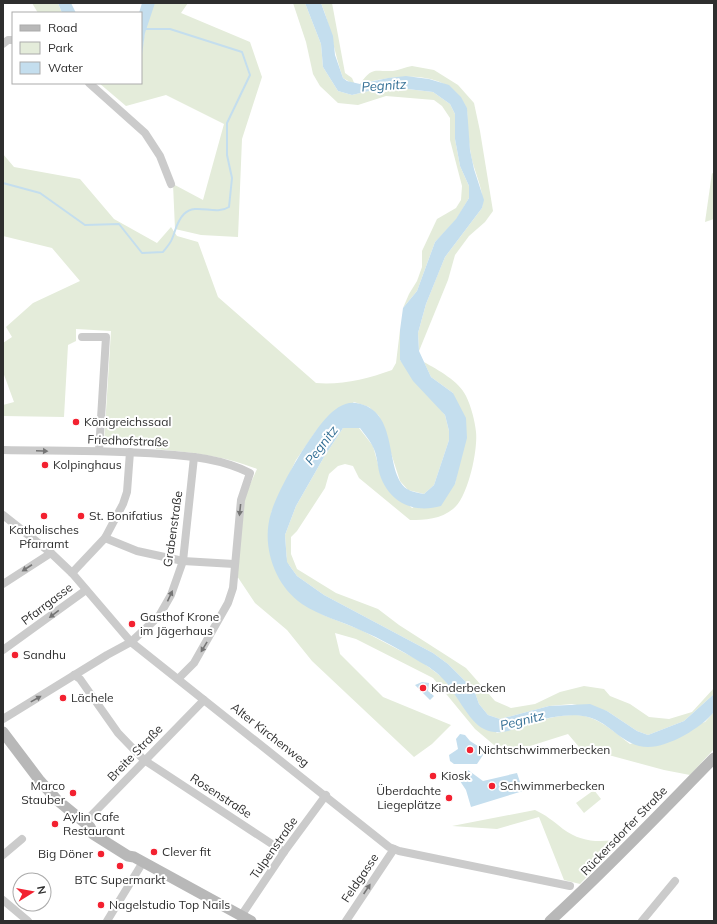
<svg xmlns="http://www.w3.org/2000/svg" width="717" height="924" viewBox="0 0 717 924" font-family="Mulish,sans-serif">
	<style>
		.green { fill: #e4ecda }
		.water { fill: #c4deee }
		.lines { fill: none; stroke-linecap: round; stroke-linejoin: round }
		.stream { stroke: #c4deee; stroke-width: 2 }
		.minor { stroke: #cbcbcb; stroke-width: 8 }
		.secondary { stroke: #b8b8b8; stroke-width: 11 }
		.oneway { fill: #757575 }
		.poi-dot { fill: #f32130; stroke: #fff; stroke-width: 1.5 }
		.labels { text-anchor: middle; stroke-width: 4; stroke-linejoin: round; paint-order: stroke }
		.poi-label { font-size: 12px; fill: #2e2e2e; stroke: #fff; text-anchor: start }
		.street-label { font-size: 12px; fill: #2e2e2e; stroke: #fff }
		.water-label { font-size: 13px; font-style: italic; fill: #357096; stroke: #fff }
	</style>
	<rect width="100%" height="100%" fill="#fff"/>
	<g class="green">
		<polygon points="32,3 58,3 62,13 38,13"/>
		<path d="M155,3H188L181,13L250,42L262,77L242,139L238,237L201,235L175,229L173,184L203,200L224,124L166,95L126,106L99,83H141C141,62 143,20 155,3Z"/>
		<polygon points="293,3 305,3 321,44 323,67 338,91 352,95 373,90 399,88 433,92 450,104 455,114 455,139 460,166 469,186 469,198 456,220 435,242 417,291 403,308 409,294 417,281 422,267 422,251 437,219 456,208 461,200 462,186 450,140 450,118 442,106 434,100 386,96 358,105 338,103 320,86 313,74 306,42"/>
		<path d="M321,3H332L345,73L352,78L355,85L343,78C334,53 331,27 321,3Z"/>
		<path d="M412,66L434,70L458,85L474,103L480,131L493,211L485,222L469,236L455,255L448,280L419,351L418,333L426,304L438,274L445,257L482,208C485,190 474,173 471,155C469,145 468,133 467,122C467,118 468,111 466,107C448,67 394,75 360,84C373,66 374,72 393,71C399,70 406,67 412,66Z"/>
		<path d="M3,154L14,167L80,179L114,219L157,243L171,227L177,236L198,242L218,297L316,383C342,385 367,379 392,370L396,363L400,330V360L445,415L449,431V440L434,485L424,494L408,490L400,481L379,416L369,407L354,402L316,431L296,460L271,513L302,603L323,615L361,630L422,662L443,678L457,696L497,733C524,727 561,709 588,717C603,721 618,735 630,744L705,722L714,712V749L690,775L664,770L579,747L568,734L530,746L512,747L494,745L475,729L433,678L356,639L335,633L340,654L383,697L451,725L432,744L414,757L312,661L287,630L255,603L235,573L242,502L257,469C221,455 193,453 156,449V444L104,443L111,331L76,329V341L68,345L64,417L3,416V405L14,402L3,372V343L12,337L6,327L33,303L80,281L52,248L3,236Z"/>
		<polygon points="712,173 714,174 714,219 705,222"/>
		<path d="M424,362C438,370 459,381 466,396C471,406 475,421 476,432C478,450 468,498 453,509C441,519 425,520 410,520L359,478L353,466L345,464L338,466L329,474L325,488L297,531L291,537V554L297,569L336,593L378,609L399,625L466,668L495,701L511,708L535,704L560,692L584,686L604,689L610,696L630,704L649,717L669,719L692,712L714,688V694L684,721L648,735L637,731L607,711L572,704L549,706L500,719L488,715L479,704L474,690L448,664L433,653L324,595L297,576L287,562L285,535L296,506L324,457L343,428H359L373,446L382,479L412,508L455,484L459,463L453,393L431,377Z"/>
		<polygon points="594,790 601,799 584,813 576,803"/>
		<path d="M535,810C546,815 553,821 563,829C582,843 602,843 624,838L580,884L564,880L539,817L497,829L452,826Z"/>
	</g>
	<g class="water">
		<polygon points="58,3 71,3 76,13 62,13"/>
		<polygon points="142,3 155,3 145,33 141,62 141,13 139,13"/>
		<path d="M305,3H321L333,36L335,55L343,78L347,81L360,84L388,78L406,76L429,79L449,85L461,97L467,108L470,150L474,169L484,200L482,208L445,257L426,304L418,333L419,351L431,377L453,393L466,418L467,438L455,484L441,506C416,513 392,505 381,478C377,468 378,455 372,445C369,439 364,434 360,428H343L324,457L296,506L285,535L287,562L297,576L324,595L433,653L448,664L474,690L479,704L488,715L500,719L549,706L590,704L607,711L637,731L648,735L684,721L714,694V712C701,728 669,747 648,747C623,747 610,722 588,717C572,713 552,717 537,721C521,726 501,738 484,729C469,722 456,693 444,680C438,673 428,666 420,662C401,650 381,639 360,630C341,621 320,616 302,604C274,585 261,545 271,513C277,493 295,462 306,445C317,430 334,400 356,403C401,410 383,472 407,489C412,492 419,493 424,494L434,485L449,440V431L445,415L413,381L400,360V330L403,308L417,291L435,242L456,219L469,198V186L460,166L455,139V114L450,104L433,92L399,88L373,90L352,95L338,91L323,67L321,44Z"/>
		<polygon points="422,682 429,683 428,691 434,696 430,700 415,685"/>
		<polygon points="460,734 465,735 470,741 481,748 483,755 477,764 454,764 450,761 449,755 458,749 456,739"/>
		<polygon points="468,770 483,781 517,773 523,791 471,807 466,790 460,781"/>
	</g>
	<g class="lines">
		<path class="stream" d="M3,183L40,193L85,225L119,224L142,253L163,252C166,248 170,244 172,239C176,230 176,222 184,214C196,202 215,216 229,207L232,178L227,155V123L250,75L242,52L170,29H141"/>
		<g class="minor">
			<polyline points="3,44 8,40 13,40"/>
			<polyline points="89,83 145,133 160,156 171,184"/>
			<polyline points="82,337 106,337 99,451"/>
			<path d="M3,450C56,451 109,450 161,454C192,456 222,459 250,473L241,500L233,588L228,603L194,663L178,679"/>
			<polyline points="3,515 51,553 72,573 131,642 389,847 399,851 570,886"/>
			<polyline points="105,538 137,551 183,561 234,564"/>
			<polyline points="72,573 105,538 123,504 127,492 130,452"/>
			<polyline points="3,584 51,553"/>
			<polyline points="3,650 86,590"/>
			<polyline points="74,675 80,679 118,733 144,760 284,852"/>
			<polyline points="3,719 107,655 131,642 159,616 171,595 183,561 194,457"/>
			<polyline points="84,823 204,700"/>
			<polyline points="3,855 22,839"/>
			<polyline points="3,900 28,921"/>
			<polyline points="241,916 284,852 326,795"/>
			<polyline points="107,921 143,862"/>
			<polyline points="346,921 394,849"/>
			<polyline points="642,921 675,881"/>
		</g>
		<g class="secondary">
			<polyline points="3,732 40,781 57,800 90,827 93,834 128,856 134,857 251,921"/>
			<path d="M550,921C607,869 660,813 714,758"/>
		</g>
	</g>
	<defs><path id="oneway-solid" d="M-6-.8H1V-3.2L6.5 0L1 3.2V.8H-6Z"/></defs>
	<g class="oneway">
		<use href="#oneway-solid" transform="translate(42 451) rotate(2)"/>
		<use href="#oneway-solid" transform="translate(240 510) rotate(96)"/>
		<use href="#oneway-solid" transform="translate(27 568) rotate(147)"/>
		<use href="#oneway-solid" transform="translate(170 596) rotate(-65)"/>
		<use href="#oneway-solid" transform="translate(54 614) rotate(143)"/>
		<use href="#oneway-solid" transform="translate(204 647) rotate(121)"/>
		<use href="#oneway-solid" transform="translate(36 699) rotate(-29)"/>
		<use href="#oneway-solid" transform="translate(367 889) rotate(-56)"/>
	</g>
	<g class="poi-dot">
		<circle cx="76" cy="422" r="4"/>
		<circle cx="45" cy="465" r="4"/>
		<circle cx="44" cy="516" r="4"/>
		<circle cx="81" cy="516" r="4"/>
		<circle cx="132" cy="624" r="4"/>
		<circle cx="15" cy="655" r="4"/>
		<circle cx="423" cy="688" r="4"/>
		<circle cx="63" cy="698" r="4"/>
		<circle cx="470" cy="750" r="4"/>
		<circle cx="433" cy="776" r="4"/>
		<circle cx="492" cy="786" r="4"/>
		<circle cx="73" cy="793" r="4"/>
		<circle cx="449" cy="798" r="4"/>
		<circle cx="55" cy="824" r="4"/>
		<circle cx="154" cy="852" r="4"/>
		<circle cx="101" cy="854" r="4"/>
		<circle cx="120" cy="866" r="4"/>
		<circle cx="101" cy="905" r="4"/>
	</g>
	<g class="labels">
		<g class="poi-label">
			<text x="84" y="426">Königreichssaal</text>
			<text x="53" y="469">Kolpinghaus</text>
			<text x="89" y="520">St. Bonifatius</text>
			<text x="44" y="534" text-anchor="middle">Katholisches<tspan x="44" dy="14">Pfarramt</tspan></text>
			<text x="140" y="621">Gasthof Krone<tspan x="140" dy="14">im Jägerhaus</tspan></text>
			<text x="23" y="659">Sandhu</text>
			<text x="431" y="692">Kinderbecken</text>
			<text x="71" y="702">Lächele</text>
			<text x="478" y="754">Nichtschwimmerbecken</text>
			<text x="441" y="780">Kiosk</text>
			<text x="65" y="790" text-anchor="end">Marco<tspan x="65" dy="14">Stauber</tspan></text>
			<text x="500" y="790">Schwimmerbecken</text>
			<text x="441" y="795" text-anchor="end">Überdachte<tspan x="441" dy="14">Liegeplätze</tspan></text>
			<text x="63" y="821">Aylin Cafe<tspan x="63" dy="14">Restaurant</tspan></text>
			<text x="162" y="856">Clever fit</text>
			<text x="93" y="858" text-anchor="end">Big Döner</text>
			<text x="120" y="884" text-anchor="middle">BTC Supermarkt</text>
			<text x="109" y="909">Nagelstudio Top Nails</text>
		</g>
		<g class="street-label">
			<text transform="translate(128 441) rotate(2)" y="4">Friedhofstraße</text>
			<text transform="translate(173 529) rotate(-82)" y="4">Grabenstraße</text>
			<text transform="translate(47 604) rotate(-37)" y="4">Pfarrgasse</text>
			<text transform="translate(270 735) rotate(38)" y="4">Alter Kirchenweg</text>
			<text transform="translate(135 753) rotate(-46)" y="4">Breite Straße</text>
			<text transform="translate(221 796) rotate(33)" y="4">Rosenstraße</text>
			<text transform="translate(624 831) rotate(-46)" y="4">Rückersdorfer Straße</text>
			<text transform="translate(274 848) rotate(-55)" y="4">Tulpenstraße</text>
			<text transform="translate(360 878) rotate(-56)" y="4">Feldgasse</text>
		</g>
		<g class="water-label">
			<text transform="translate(384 85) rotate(-4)" y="5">Pegnitz</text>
			<text transform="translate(321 445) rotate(-53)" y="5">Pegnitz</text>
			<text transform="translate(522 720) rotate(-14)" y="5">Pegnitz</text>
		</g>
	</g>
	<rect width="717" height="924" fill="none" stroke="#2e2e2e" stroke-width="8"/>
	<rect x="12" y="12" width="130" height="72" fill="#ffffff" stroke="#ababab"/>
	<rect x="20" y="25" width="20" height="6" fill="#b8b8b8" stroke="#ababab"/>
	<text x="48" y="32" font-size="12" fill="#2e2e2e">Road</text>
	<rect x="20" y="42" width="20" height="12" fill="#e4ecda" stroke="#ababab"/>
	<text x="48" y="52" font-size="12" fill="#2e2e2e">Park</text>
	<rect x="20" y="62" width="20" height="12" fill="#c4deee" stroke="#ababab"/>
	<text x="48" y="72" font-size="12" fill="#2e2e2e">Water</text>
	<g transform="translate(32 892) rotate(79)"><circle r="19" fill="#ffffff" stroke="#ababab"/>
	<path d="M0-3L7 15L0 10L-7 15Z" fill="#f32130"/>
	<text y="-6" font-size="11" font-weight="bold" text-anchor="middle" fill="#2e2e2e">N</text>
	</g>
</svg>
